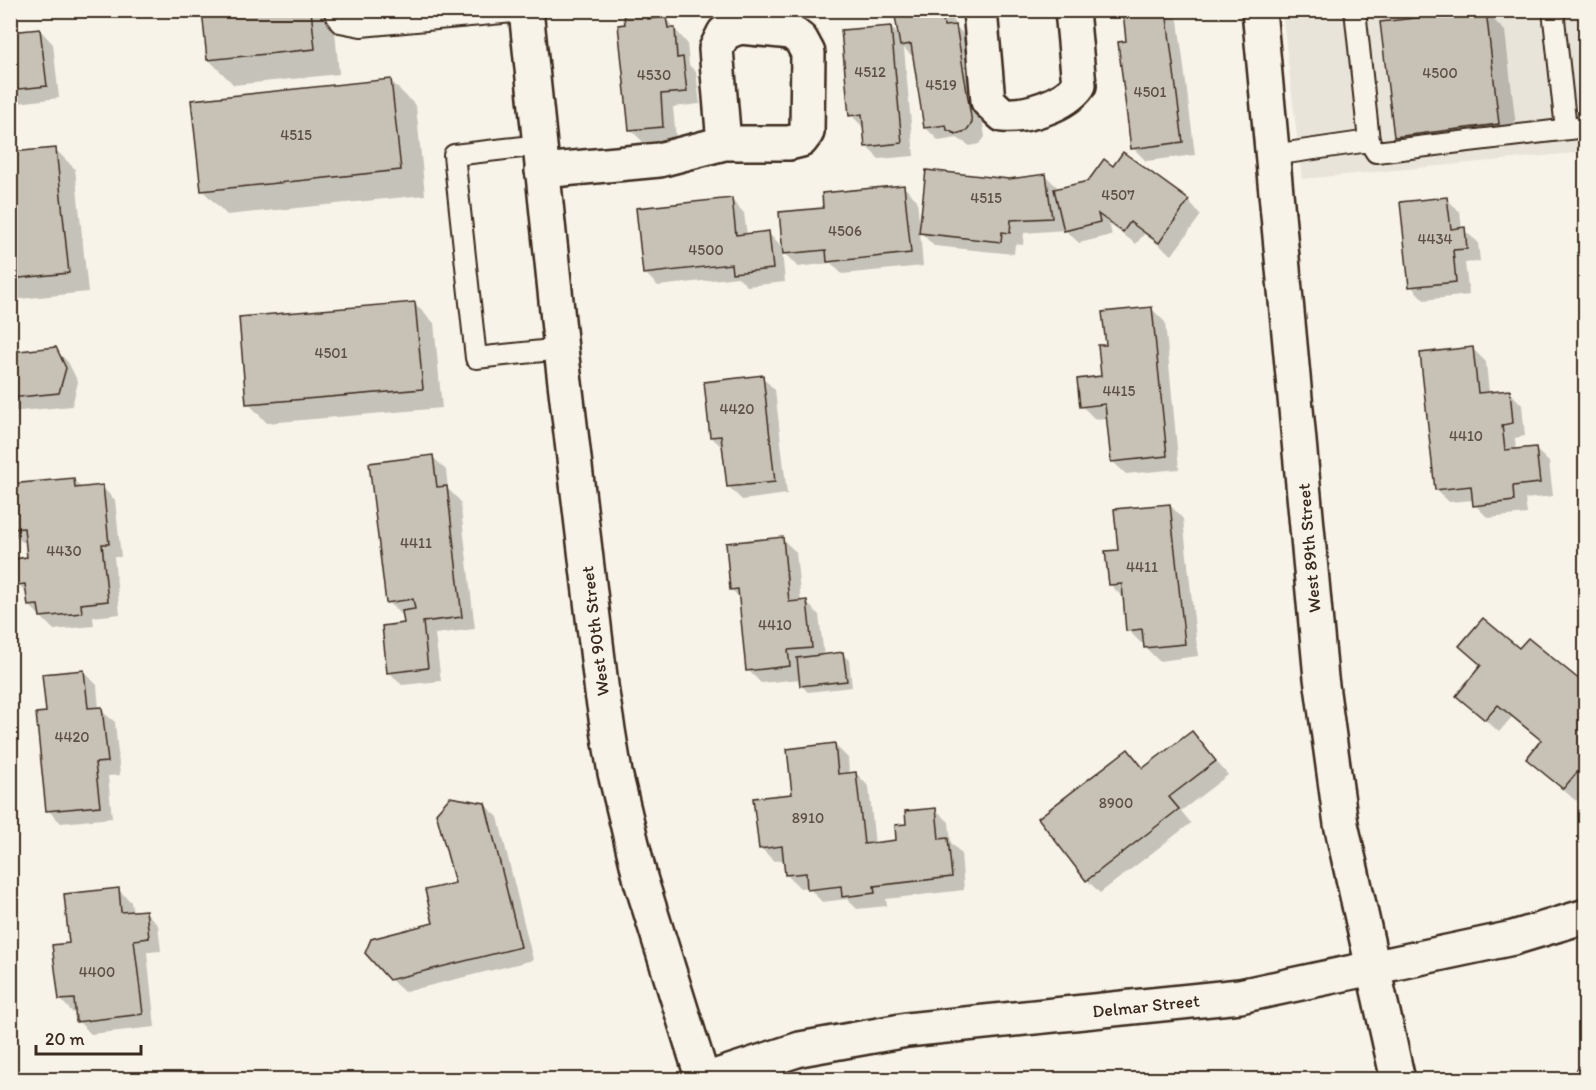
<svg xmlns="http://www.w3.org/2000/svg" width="1596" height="1090" viewBox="0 0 1596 1090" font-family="Itim,sans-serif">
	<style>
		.built { fill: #e9e4d9 }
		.shadow { fill: #0003 }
		.building { fill: #c8c1b6; stroke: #3b2a1e; stroke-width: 1.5 }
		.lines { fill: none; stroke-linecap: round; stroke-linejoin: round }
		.service-casing { stroke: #3b2a1e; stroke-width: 24 }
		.minor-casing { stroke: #3b2a1e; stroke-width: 38 }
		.tertiary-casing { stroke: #3b2a1e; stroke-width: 38 }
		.service { stroke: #f7f3e8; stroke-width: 20 }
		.minor { stroke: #f7f3e8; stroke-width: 33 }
		.tertiary { stroke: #f7f3e8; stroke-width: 33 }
		.labels { text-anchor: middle; stroke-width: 4.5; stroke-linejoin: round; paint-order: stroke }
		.number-label { font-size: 15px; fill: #5e5044 }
		.street-label { font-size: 18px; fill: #3b2a1e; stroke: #f7f3e8 }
	</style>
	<rect width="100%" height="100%" fill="#f7f3e8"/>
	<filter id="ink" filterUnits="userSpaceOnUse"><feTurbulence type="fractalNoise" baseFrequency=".0167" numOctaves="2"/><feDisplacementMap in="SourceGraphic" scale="12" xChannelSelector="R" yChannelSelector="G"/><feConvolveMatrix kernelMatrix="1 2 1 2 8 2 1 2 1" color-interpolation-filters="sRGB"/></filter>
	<g filter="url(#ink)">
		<polygon class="built" points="1282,11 1585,11 1585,152 1302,179"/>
		<g class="shadow">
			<polygon points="203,10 333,10 339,74 234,85 209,60"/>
			<polygon points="625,10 656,10 660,19 666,19 687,43 689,65 696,72 700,104 673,107 676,139 643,142 630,129"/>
			<polygon points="685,10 700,10 693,20"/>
			<polygon points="896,10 950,10 952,13 955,26 969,39 985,137 979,144 970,146 957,138 939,141 926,128 914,58 904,48 914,156 879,159 866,146 865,129 851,115 891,27 900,37"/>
			<polygon points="1137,10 1168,10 1178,20 1195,155 1146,161 1133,148 1124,12"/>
			<polygon points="1398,10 1417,10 1400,13"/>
			<polygon points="1485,11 1505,31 1518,144 1414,156 1395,136"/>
			<polygon points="40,30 53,44 59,98 10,104 10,34"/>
			<polygon points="391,81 416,106 425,195 227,215 202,190"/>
			<polygon points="55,149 75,169 88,292 10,300 10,154"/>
			<polygon points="1124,154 1188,201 1201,215 1172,255 1144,234 1136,244 1109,224 1112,235 1079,243 1065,230 1024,233 1023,245 1015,244 1014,254 934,246 920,232 923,266 842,274 831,263 798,267 782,251 785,282 747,286 738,277 658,286 645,273 731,199 744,213 747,235 768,233 784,249 825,210 904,187 917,200 920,229 1009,181 1046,176 1059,189 1089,182 1114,168"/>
			<polygon points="1447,199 1460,212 1462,229 1478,242 1480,261 1465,263 1469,295 1424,300 1411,286"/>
			<polygon points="414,303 434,323 442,408 267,423 248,403"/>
			<polygon points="1151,308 1165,322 1179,469 1126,474 1112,461 1108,418 1095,419 1082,406 1103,377 1107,346"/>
			<polygon points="55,349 68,362 78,382 72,406 10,412 10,354"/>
			<polygon points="1473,349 1486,362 1489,393 1509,391 1522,405 1525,436 1515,438 1516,451 1535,449 1549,462 1553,496 1525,499 1527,514 1488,518 1475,505 1474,500 1449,502 1436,489"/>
			<polygon points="762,377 775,390 787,494 742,500 728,486 724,449 711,437"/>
			<polygon points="433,457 446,470 448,489 460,501 475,629 435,634 441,681 402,685 389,672 405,624 404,615 401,615 388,602"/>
			<polygon points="73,480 83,489 102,487 115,500 121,557 114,557 120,614 93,617 94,626 54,630 29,605 28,594 18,584 28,559 27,541 22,542 10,530 10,486"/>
			<polygon points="1170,505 1183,519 1198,656 1159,661 1145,647 1145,643 1141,643 1128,630 1123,598 1110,584 1120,551"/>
			<polygon points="782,539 796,552 801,603 806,602 819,615 824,656 842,654 849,660 852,687 808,692 801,685 801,679 761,683 748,670 740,598 732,590"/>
			<polygon points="1461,646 1519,650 1586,687 1586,790 1576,801 1528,759 1542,742 1512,717 1499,732 1458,696 1482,666"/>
			<polygon points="84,672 97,685 99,709 115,722 120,775 108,776 112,818 61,823 48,810 48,713"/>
			<polygon points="1192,733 1228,775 1181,811 1191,823 1100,893 1087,880 1128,751 1145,768"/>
			<polygon points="835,745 848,758 849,774 856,773 869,787 875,845 898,842 908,825 935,809 949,822 951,843 961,853 964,890 886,899 887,906 857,909 847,899 822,902 808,887 800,888 787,875 785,860 774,861 761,848 794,795"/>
			<polygon points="484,804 498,817 533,960 404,992 390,979 435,924 457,884"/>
			<polygon points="118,889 131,902 133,913 145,911 158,925 161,951 147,952 155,1027 91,1034 78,1021 77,1012 73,1013 60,999 71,945"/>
		</g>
		<g class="building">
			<polygon points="202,10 311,10 315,49 207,60"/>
			<polygon points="623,10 648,10 648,19 666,17 668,28 675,28 677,58 683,57 687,92 661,94 663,127 629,130 618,25 625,24"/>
			<polygon points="894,10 942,10 944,26 956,25 972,123 966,131 956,134 947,130 946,125 924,128 911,44 900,46"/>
			<polygon points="1166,10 1183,142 1131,149 1118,42 1126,41 1123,11"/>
			<polygon points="1486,10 1499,124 1394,137 1380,22"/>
			<polygon points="891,26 902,143 865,147 862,114 849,116 841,30"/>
			<polygon points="40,29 47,86 10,90 10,32"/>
			<polygon points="391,79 401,170 201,191 191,100"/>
			<polygon points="56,148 69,273 10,279 10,152"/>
			<polygon points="1123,152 1189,200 1159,243 1130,222 1123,232 1098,214 1100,222 1064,231 1054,189 1088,181 1104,159 1113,166"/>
			<polygon points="926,170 1009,179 1046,174 1052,218 1011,220 1010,233 1002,232 1001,242 919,233"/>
			<polygon points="904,185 911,253 827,262 826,250 783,254 779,212 823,208 822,193"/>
			<polygon points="1447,197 1451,229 1465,227 1467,249 1453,250 1456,282 1409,287 1400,202"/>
			<polygon points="732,198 736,235 769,231 773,269 732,273 731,264 643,274 636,208"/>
			<polygon points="415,302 423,389 246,404 239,317"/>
			<polygon points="1152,307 1167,456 1111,462 1105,404 1080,407 1077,379 1101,376 1098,345 1106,345 1102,312"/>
			<polygon points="56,347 66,368 59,393 10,398 10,352"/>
			<polygon points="1473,347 1478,393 1510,390 1513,423 1502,425 1505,450 1536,447 1540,483 1513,486 1514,501 1473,506 1471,486 1435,490 1420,353"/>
			<polygon points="763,375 775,482 727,487 721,436 710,437 704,382"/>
			<polygon points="433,455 437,487 447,486 462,617 423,622 428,668 387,673 382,626 404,623 402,611 415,609 413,599 386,603 369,463"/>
			<polygon points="74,478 75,488 103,485 109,544 102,544 108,601 81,604 82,613 40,617 38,605 28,606 25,584 16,585 14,559 27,557 24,528 10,529 10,484"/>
			<polygon points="1170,504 1185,644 1144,648 1142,629 1126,631 1122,584 1109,585 1105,551 1118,550 1114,509"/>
			<polygon points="783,537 789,602 807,600 812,648 788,650 790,666 746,671 738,589 730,590 726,543"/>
			<polygon points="1483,618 1519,648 1528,638 1586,685 1586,778 1578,771 1563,789 1526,759 1541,740 1498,705 1485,720 1456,696 1481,665 1459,646"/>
			<polygon points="843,652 847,681 800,686 797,658"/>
			<polygon points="84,670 88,708 102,707 108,762 95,763 100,806 46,811 36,713 46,712 42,674"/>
			<polygon points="1192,731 1216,761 1169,797 1179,809 1086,881 1038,818 1128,749 1143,768"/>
			<polygon points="835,743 838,774 856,772 864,844 896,840 895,825 906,824 905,811 936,808 939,839 948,838 952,877 874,886 875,893 842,897 841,886 807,890 806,873 785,875 782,846 759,849 753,798 792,794 787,749"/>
			<polygon points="450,797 485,803 521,947 389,980 365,953 371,939 433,923 425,890 455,883 436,813"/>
			<polygon points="119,888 121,912 146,910 149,938 134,940 143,1014 76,1022 74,999 59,1000 52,945 69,943 64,894"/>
			<polygon points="1586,1060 1586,1080 1568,1080"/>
		</g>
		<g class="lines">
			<defs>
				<g id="service">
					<polyline points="334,10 340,22 361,26 526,11"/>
					<polyline points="1355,10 1369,141 1376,152 1586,127"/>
					<polyline points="1553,10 1566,129"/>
					<polyline points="540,145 454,155 476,358 561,349"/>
					<polyline points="1273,155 1369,141"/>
				</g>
				<g id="minor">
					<polyline points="526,10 561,349 602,693 615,773 641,881 703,1080"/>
					<path d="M980,10L988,101L1003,115C1027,117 1065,105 1079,85L1072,10"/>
					<polyline points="542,171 659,160 724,143 789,143 801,140 807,132 808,53 801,40 791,32 740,27 724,33 716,49 724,143"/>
					<polyline points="705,1080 800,1049 907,1030 1240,996 1513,938 1586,916"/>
				</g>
				<polyline id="tertiary" points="1259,10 1321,678 1341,824 1398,1080"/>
			</defs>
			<use href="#service" class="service-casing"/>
			<use href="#minor" class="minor-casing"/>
			<use href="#tertiary" class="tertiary-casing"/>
			<use href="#service" class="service"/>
			<use href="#minor" class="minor"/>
			<use href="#tertiary" class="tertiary"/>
		</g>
	</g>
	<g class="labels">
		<g class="number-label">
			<text x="870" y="77">4512</text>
			<text x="1440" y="78">4500</text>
			<text x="654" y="80">4530</text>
			<text x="941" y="90">4519</text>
			<text x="1150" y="97">4501</text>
			<text x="296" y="140">4515</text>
			<text x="1118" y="200">4507</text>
			<text x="986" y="203">4515</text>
			<text x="845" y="236">4506</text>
			<text x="1435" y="244">4434</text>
			<text x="706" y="255">4500</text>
			<text x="331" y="358">4501</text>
			<text x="1119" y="396">4415</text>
			<text x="737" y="414">4420</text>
			<text x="1466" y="441">4410</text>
			<text x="416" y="548">4411</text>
			<text x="64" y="556">4430</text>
			<text x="1142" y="572">4411</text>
			<text x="775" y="630">4410</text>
			<text x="72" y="742">4420</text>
			<text x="1116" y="808">8900</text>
			<text x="808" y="823">8910</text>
			<text x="97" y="977">4400</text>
		</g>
		<g class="street-label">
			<text transform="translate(1309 548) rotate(-95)" y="6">West 89th Street</text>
			<text transform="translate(595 631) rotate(-97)" y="6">West 90th Street</text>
			<text transform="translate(1146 1006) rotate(-6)" y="6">Delmar Street</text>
		</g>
	</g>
	<rect width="1596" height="1090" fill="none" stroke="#f7f3e8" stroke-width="36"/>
	<rect x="18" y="18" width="1560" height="1054" fill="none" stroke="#3b2a1e" stroke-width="2" filter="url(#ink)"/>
	<path d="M36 1045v9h105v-9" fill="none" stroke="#3b2a1e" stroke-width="3"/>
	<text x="45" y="1045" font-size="18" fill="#3b2a1e" stroke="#f7f3e8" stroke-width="4.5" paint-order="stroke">20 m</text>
</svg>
